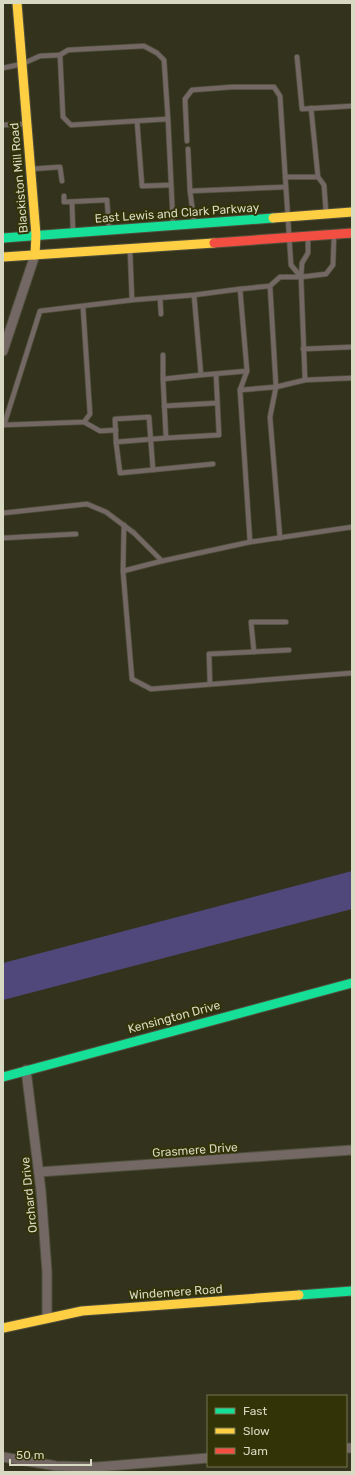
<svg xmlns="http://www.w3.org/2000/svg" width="355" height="1475" viewBox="0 0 355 1475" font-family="Rubik,sans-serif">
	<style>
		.green { fill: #50477a }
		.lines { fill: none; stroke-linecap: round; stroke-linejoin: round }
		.lane-casing { stroke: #4f4f3c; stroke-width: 6 }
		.street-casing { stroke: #4f4f3c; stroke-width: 11 }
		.fast-casing { stroke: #4f4f3c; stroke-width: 11 }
		.slow-casing { stroke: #4f4f3c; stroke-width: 11 }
		.jam-casing { stroke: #4f4f3c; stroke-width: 11 }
		.lane { stroke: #736864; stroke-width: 4.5 }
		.street { stroke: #736864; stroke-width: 9 }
		.fast { stroke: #16e098; stroke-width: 9 }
		.slow { stroke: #ffcf43; stroke-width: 9 }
		.jam { stroke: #f24e42; stroke-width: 9 }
		.labels { text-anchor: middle; stroke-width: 4; stroke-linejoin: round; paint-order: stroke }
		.street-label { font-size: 12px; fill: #d7d9c2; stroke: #323307 }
	</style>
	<rect width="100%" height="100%" fill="#33331d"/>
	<polygon class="green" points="352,871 352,909 3,1000 3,963"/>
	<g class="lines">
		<defs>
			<g id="lane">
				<polyline points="60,55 68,50 144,46 157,53 164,60 168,119"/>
				<polyline points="297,57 302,109 352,106"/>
				<polyline points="3,68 22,64 40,56 60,55 63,117 71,125 168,119 173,223"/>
				<polyline points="311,108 318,177"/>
				<polyline points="137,121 142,186 171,185"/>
				<polyline points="3,125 26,124"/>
				<polyline points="187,141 185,99 192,90 232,87 274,87 280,96 291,265 301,277"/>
				<polyline points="188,149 190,191 194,221"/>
				<polyline points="31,169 60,167 62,181"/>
				<polyline points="285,177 318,177 324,185 326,212"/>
				<polyline points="190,191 286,187"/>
				<polyline points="64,196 64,202 107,200 109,229"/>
				<polyline points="72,202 73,232"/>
				<polyline points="130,250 132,300"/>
				<polyline points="270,286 276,387 270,417 280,538"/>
				<polyline points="194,295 201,375 247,371"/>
				<polyline points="160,298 161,314"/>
				<polyline points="303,349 352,347"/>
				<polyline points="163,355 163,379 201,375"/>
				<polyline points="163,379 166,438 219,435 216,374"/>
				<polyline points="305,380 301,277 302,263 308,253 308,238"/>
				<polyline points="240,390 276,387 305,380 352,378"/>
				<polyline points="164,406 217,403"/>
				<polyline points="84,422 100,431 116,430"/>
				<polyline points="3,425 84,422 90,414 83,307"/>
				<polyline points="4,425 40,311 132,300 194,295 240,289"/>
				<polyline points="166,438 116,442 120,473 213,464"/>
				<polyline points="116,442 115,419 149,417 153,470"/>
				<polyline points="3,513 87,504 106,512 134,533 162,561 250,542 352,527"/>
				<polyline points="124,525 123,571 132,679 151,689 352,673"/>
				<polyline points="3,538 76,534"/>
				<polyline points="250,542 240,390 247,371 240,289 270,286 280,277 301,277 326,274 333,265 334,235"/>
				<polyline points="123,571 162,561"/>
				<polyline points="254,652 251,622 286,622"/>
				<polyline points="210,684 209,654 289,650"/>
			</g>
			<g id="street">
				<polyline points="3,351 35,255"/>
				<polyline points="26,1070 41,1191 47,1272 47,1318"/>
				<polyline points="39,1172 352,1150"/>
				<polyline points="346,1448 352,1448"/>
				<polyline points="3,1457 56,1466 97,1467 208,1458"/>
			</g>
			<g id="fast">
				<polyline points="3,238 273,218"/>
				<polyline points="3,1077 352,983"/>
				<polyline points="299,1295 352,1291"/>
			</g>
			<g id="slow">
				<polyline points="17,3 36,235 35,255"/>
				<polyline points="273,218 352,212"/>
				<polyline points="3,257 214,243"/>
				<polyline points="3,1328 82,1311 299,1295"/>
			</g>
			<polyline id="jam" points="214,243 352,233"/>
		</defs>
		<use href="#lane" class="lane-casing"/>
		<use href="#street" class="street-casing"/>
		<use href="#fast" class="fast-casing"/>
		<use href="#slow" class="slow-casing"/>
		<use href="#jam" class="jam-casing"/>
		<use href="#lane" class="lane"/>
		<use href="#street" class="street"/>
		<use href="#fast" class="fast"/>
		<use href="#slow" class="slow"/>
		<use href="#jam" class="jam"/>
	</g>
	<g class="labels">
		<g class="street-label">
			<text transform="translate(19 178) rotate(-95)" y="4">Blackiston Mill Road</text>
			<text transform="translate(177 213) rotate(-4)" y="4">East Lewis and Clark Parkway</text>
			<text transform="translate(174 1017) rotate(-15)" y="4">Kensington Drive</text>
			<text transform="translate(195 1150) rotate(-4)" y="4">Grasmere Drive</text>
			<text transform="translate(29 1195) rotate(-96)" y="4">Orchard Drive</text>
			<text transform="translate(176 1292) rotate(-4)" y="4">Windemere Road</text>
		</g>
	</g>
	<rect width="355" height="1475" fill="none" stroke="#d7d9c2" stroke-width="8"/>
	<rect x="207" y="1395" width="140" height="72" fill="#323307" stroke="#747552"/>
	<rect x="215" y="1408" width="20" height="6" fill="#16e098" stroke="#747552"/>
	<text x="243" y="1415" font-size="12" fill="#d7d9c2">Fast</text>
	<rect x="215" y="1428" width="20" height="6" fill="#ffcf43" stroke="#747552"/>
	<text x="243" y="1435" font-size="12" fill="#d7d9c2">Slow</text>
	<rect x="215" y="1448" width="20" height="6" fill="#f24e42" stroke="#747552"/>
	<text x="243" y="1455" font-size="12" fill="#d7d9c2">Jam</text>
	<path d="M10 1459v6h81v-6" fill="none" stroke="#d7d9c2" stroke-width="2"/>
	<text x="16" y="1459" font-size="12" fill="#d7d9c2" stroke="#323307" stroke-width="3" paint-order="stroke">50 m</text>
</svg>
